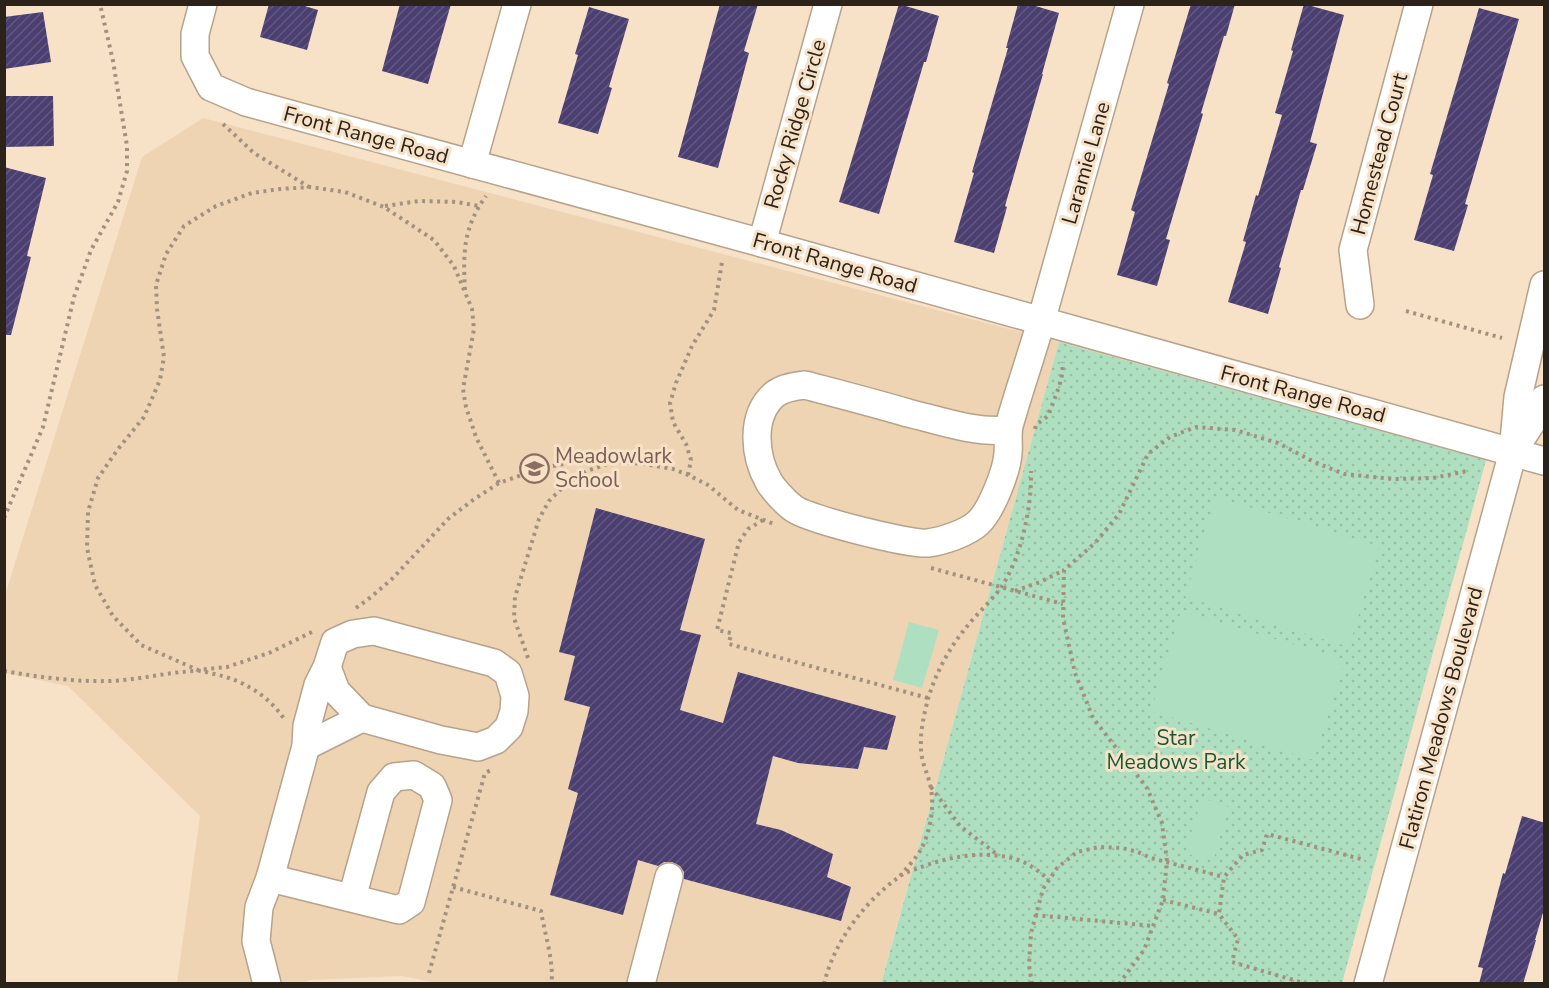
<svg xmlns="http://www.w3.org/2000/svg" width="1549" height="988" viewBox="0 0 1549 988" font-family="'Nunito Sans',sans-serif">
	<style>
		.built { fill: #efd4b4 }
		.green { fill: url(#green-dots) }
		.pitch { fill: #aedfc0 }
		.building { fill: url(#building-hatch) }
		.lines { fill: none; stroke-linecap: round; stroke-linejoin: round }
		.minor-casing { stroke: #b7a28a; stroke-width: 30 }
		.path { stroke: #a1917e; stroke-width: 4; stroke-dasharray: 3 4.5; stroke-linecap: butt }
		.minor { stroke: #fff; stroke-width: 27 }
		.labels { text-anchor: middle; stroke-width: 6; stroke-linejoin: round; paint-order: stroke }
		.street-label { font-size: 21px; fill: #2b2319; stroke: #f7e1c7 }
		.education-label { font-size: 21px; fill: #785e54; stroke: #f7e1c7; text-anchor: start }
		.park-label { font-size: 21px; fill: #105b37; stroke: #f7e1c7 }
	</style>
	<defs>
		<pattern id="green-dots" width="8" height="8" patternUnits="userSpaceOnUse" patternTransform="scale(1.5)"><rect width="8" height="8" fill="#aedfc0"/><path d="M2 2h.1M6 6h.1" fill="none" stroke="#96bfa4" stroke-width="1.8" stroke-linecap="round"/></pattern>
		<pattern id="building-hatch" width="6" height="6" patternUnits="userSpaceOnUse" patternTransform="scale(1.5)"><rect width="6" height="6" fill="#4b3f72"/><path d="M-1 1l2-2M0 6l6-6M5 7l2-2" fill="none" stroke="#625880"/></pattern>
	</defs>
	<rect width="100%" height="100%" fill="#f7e1c7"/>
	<polygon class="built" points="203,118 1059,342 881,983 442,984 402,976 310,980 299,984 177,983 200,816 68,686 5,673 5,595 142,157"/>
	<polygon class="green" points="1059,342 1486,460 1342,983 881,984"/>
	<g class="pitch">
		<polygon points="1216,497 1379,546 1349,647 1185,597"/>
		<polygon points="1181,611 1345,660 1314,760 1151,711"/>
		<polygon points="909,622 939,630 922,688 893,680"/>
		<polygon points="1202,798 1229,807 1213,861 1185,853"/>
	</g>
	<g class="building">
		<polygon points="269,4 298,4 318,10 307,50 260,37"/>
		<polygon points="400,4 451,4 428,84 382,71"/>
		<polygon points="720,4 758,4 744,51 749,53 718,168 678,157"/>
		<polygon points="899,4 939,16 926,62 924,62 879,214 839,202"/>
		<polygon points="1018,4 1029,4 1059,13 1042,74 1043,74 1005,206 1007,207 994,253 954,242 974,173 972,172 1008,48 1006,48"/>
		<polygon points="1191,4 1235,4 1226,36 1224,36 1201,113 1203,114 1166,239 1170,240 1157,286 1117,275 1135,212 1131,210 1169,84 1167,83"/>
		<polygon points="1304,4 1344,15 1310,142 1317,144 1303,190 1301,190 1279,267 1281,268 1268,314 1228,302 1246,242 1243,241 1256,195 1258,196 1282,115 1275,113 1293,51 1291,50"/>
		<polygon points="589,7 629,19 609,87 612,88 598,134 558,123 578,55 575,54"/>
		<polygon points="1479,8 1519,19 1465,204 1468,205 1454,251 1414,240 1433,175 1430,174"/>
		<polygon points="43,12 51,62 4,69 4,17"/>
		<polygon points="4,96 53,96 54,146 4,147"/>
		<polygon points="4,167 46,178 27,256 31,257 11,335 4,335"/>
		<polygon points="596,508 705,539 680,630 701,635 680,710 723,723 738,672 896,716 887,750 864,747 858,769 798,763 773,756 756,824 781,830 833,854 827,877 851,887 841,921 684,879 684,872 680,866 672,862 664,862 658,866 638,860 623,915 550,895 578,793 568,789 590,707 564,700 575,656 559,652"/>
		<polygon points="1522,816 1545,823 1545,906 1535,940 1536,940 1523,984 1479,984 1483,968 1478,967 1503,873 1505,874"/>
	</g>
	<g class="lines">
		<defs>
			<g id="minor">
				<polyline points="203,4 195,34 195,56 211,87 246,102 762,243 1544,461"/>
				<polyline points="472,164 517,4"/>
				<polyline points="762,243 828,4"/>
				<polyline points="1360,305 1353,250 1419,4"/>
				<path d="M1008,430C974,433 941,421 908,413C874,403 839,394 805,385C795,386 783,388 775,394C750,415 754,456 769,482C773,489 786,503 793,508C806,519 911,545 928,543C943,541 967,533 978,523C991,511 1007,471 1008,453C1009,444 1007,435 1009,426C1019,390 1032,354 1042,318C1072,214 1101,109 1130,4"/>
				<polyline points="1515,448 1543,405 1544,399"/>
				<polyline points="306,746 362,718"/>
				<polyline points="270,878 399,910 411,902 438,800 432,786 414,775 394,777 381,792 352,898"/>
				<polyline points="267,984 256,941 259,907 270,878 306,746 307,726 318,685 327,667 335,642 353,634 374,631 494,663 508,673 515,696 514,711 509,727 496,740 478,747 441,740 362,718 336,691 327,667"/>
				<polyline points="641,984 669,877"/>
				<polyline points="1368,984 1513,452 1518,397 1544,285"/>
			</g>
		</defs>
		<use href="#minor" class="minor-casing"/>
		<g class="path">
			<polyline points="223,124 254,153 309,187"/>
			<polyline points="385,206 419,201 457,202 479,206"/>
			<path d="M465,290C463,253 463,228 486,196"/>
			<polyline points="1406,311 1502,338"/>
			<polyline points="1035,429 1036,425 1048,416 1059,387 1062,375 1063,362"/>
			<polyline points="688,475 691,460 686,444 673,422 670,403 676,383 692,346 714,310 722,262"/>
			<polyline points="4,518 43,427 74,297 91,250 118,202 127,171 127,146 113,61 100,4"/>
			<polyline points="763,520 748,529 739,542 717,630 731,633 729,644 928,698"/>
			<polyline points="931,568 1063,604"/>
			<polyline points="1015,591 1040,582 1064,570"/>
			<polyline points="356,608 371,597 392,579 448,519 473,500 499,483 541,468 587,460 644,464 673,469 688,475 708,485 738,510 774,524"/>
			<polyline points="312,632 269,653 227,667 198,670 141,645 113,616 95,585 87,548 88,512 98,478 118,449 144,417 160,380 164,357 157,309 156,285 166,254 184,226 216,206 252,193 280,189 310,187 345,192 384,207 434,240 454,266 472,309 474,329 463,389 466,407 476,437 499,483"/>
			<polyline points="528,658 514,618 515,597 539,519 549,501 564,486 587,471 613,462"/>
			<path d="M4,671C39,677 74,682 109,681C139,680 167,672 196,671C202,670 208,673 214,674C243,680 268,695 285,720"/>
			<polyline points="931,787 960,826 999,856"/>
			<path d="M900,876C907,868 915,859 920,851C931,832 935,804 930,784C927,772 921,761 921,748C920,733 924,714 928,699C935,675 948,650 964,630C975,616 989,603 1000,589C1021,559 1032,507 1031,471"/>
			<path d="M453,887L541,911C544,931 555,965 551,984"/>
			<polyline points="1163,900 1219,914"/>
			<polyline points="1035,915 1153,926"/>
			<polyline points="429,973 485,773 491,770"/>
			<path d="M824,984C834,942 864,902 899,877C904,873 910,871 916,869C946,857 986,849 1018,860C1030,864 1040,872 1049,880"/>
			<polyline points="1032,984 1029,965 1031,933 1043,889 1057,868 1077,852 1099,847 1122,848 1138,852 1151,858 1224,877"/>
			<polyline points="1119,984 1144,950 1163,900 1167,861 1162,823 1147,788 1093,718 1075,673 1063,618 1064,570 1095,543 1119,514 1148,454 1170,437 1196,427 1235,430 1278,443 1312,461 1344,474 1394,479 1433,478 1467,471"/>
			<polyline points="1186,984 1193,984"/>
			<polyline points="1307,984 1232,962 1238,939 1219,914 1224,877 1243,855 1262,850 1267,834 1361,859"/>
		</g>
		<use href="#minor" class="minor"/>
	</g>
	<defs>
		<symbol id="school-ring" viewBox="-11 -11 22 22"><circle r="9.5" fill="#f7e1c7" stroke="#8d6e63" stroke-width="1.5"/><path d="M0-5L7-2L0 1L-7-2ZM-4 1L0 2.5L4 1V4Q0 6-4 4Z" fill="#8d6e63"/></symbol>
	</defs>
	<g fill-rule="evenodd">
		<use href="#school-ring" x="518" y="452" width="33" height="33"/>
	</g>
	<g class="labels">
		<g class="street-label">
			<text transform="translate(795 124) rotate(-74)" y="7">Rocky Ridge Circle</text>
			<text transform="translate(366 135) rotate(15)" y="7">Front Range Road</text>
			<text transform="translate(1379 154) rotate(-75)" y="7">Homestead Court</text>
			<text transform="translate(1086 163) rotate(-74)" y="7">Laramie Lane</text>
			<text transform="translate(835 263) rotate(16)" y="7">Front Range Road</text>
			<text transform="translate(1303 394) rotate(15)" y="7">Front Range Road</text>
			<text transform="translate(1441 718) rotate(-75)" y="7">Flatiron Meadows Boulevard</text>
		</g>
		<g class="education-label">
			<text x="555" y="463">Meadowlark<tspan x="555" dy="24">School</tspan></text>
		</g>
		<g class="park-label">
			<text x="1176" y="745">Star<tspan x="1176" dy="24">Meadows Park</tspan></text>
		</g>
	</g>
	<rect width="1549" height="988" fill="none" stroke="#2b2319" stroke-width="12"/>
</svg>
